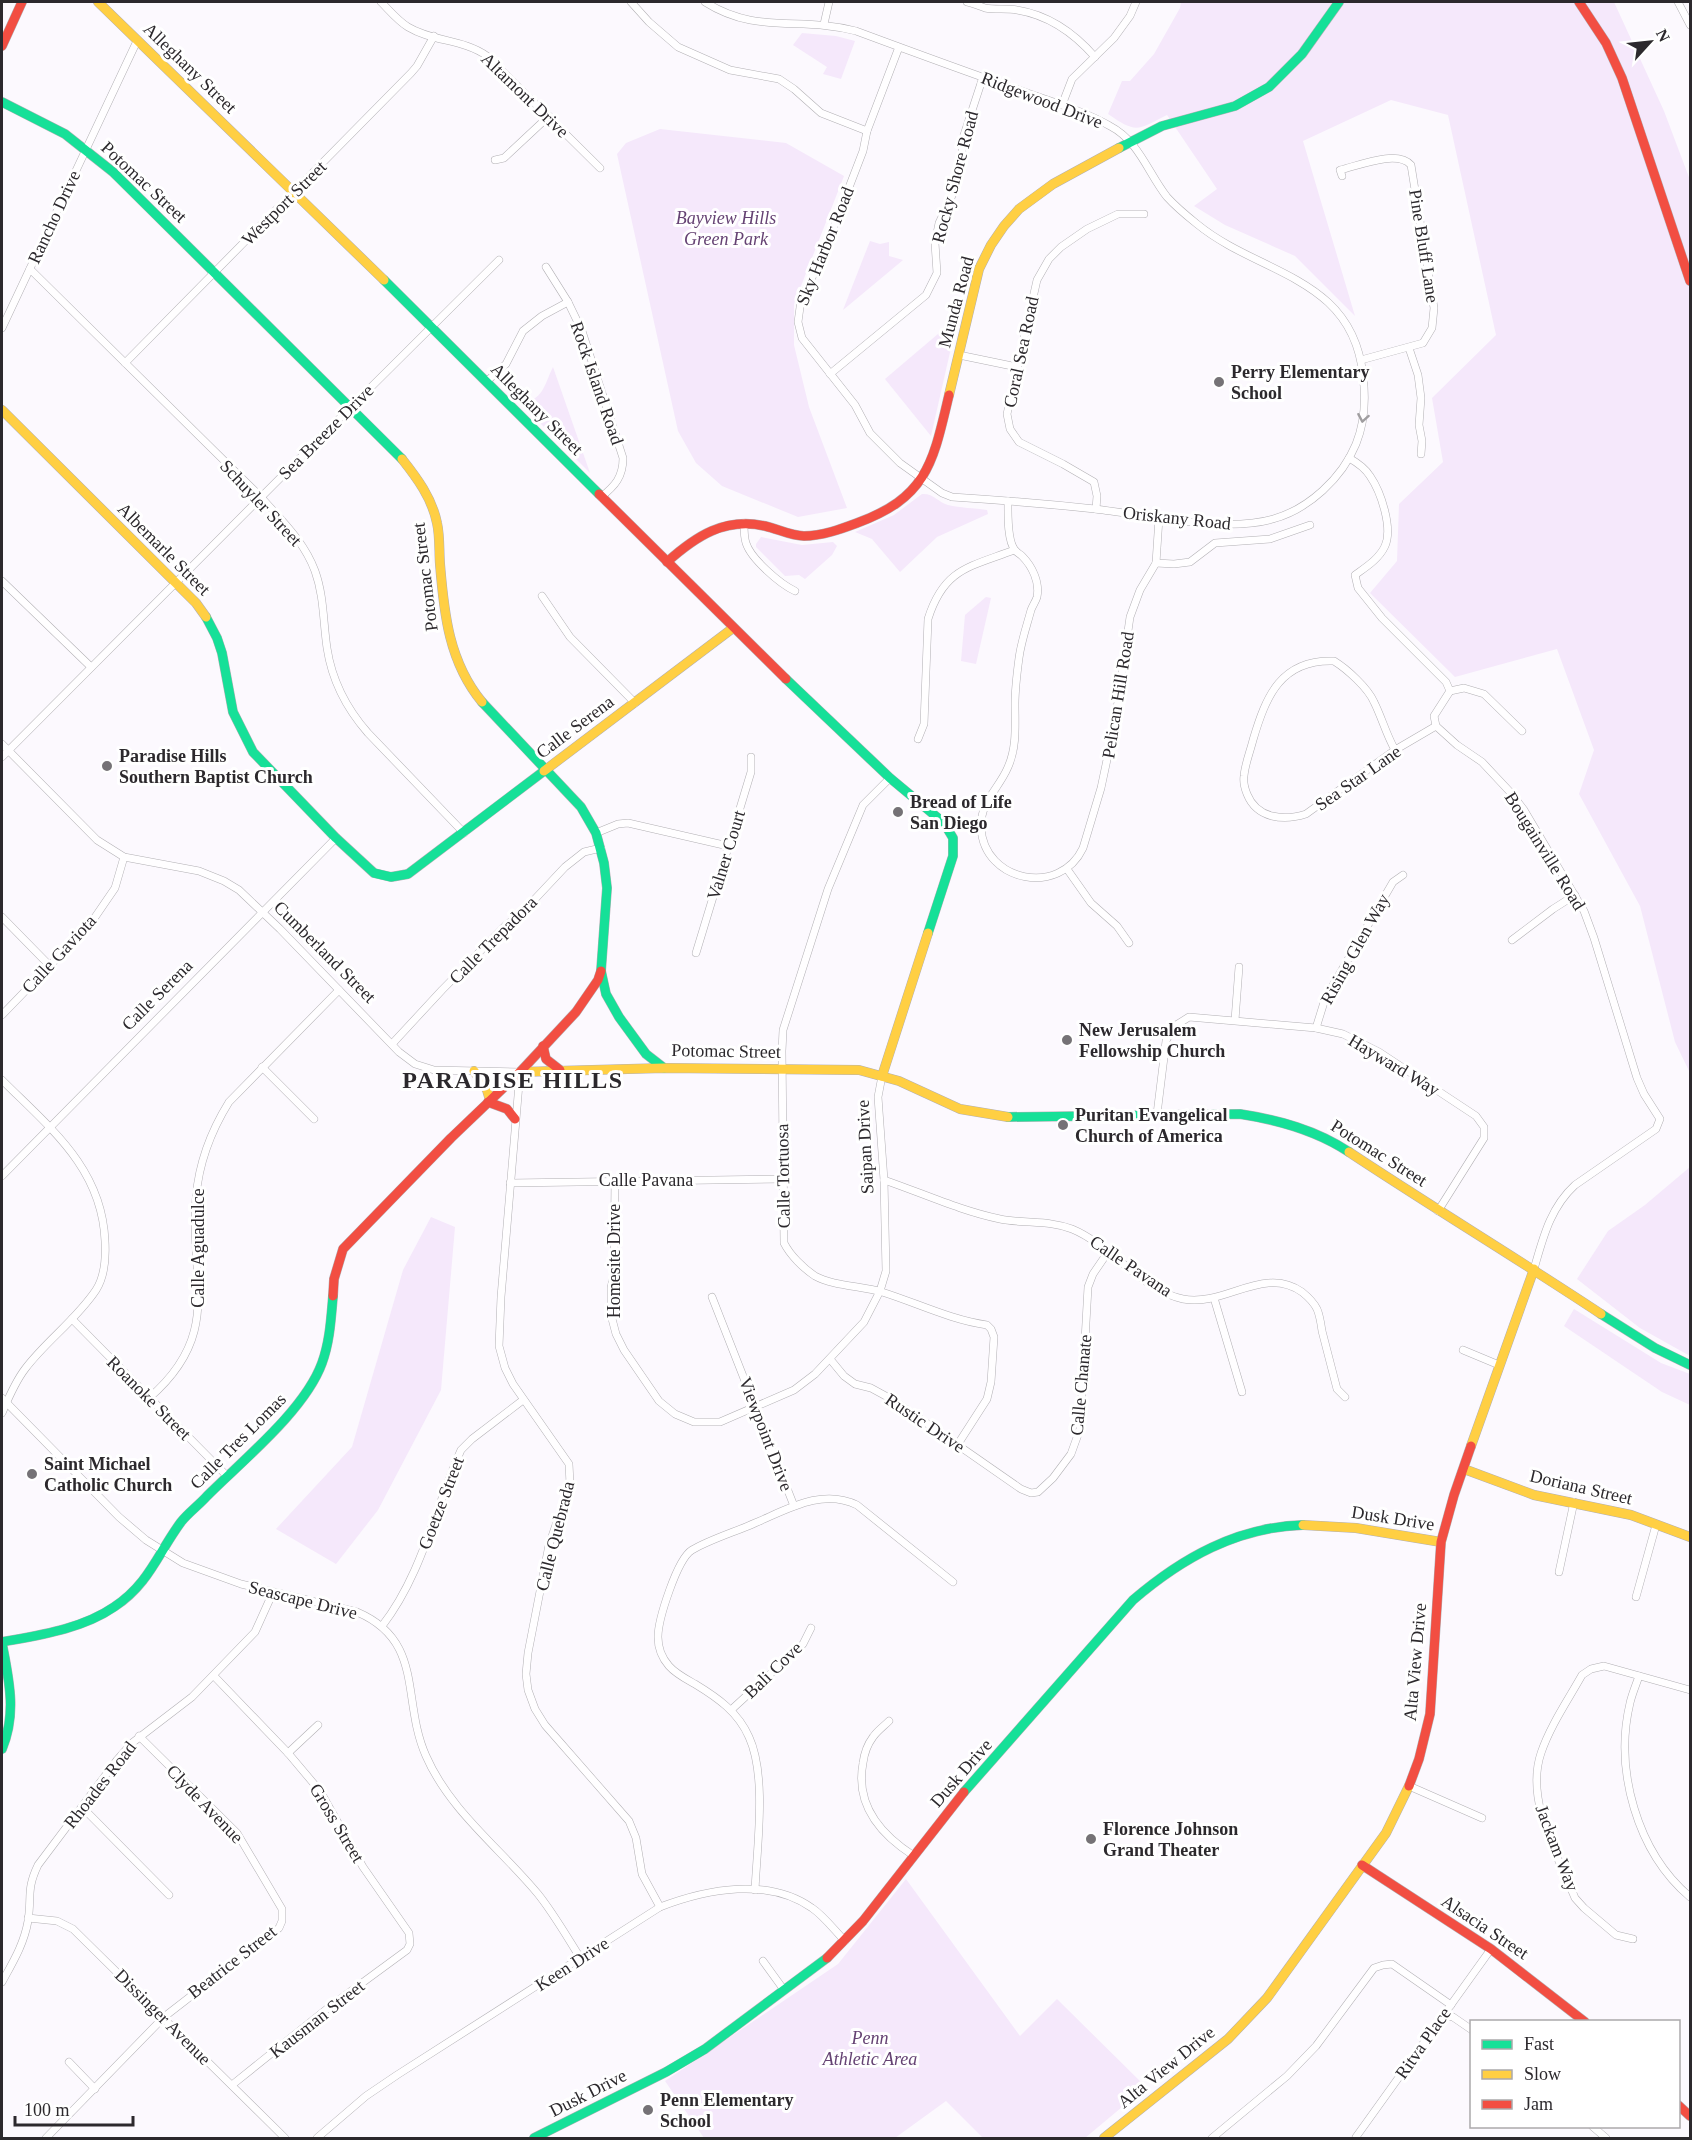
<svg xmlns="http://www.w3.org/2000/svg" width="1692" height="2140" viewBox="0 0 1692 2140" font-family="'Times New Roman',serif">
	<style>
		.green { fill: #f5e8fb }
		.lines { fill: none; stroke-linecap: round; stroke-linejoin: round }
		.street-casing { stroke: #b2b0b4; stroke-width: 8 }
		.fast-casing { stroke: #b2b0b4; stroke-width: 10 }
		.slow-casing { stroke: #b2b0b4; stroke-width: 10 }
		.jam-casing { stroke: #b2b0b4; stroke-width: 10 }
		.street { stroke: #fffeff; stroke-width: 7 }
		.fast { stroke: #16e098; stroke-width: 9 }
		.slow { stroke: #ffcf43; stroke-width: 9 }
		.jam { stroke: #f24e42; stroke-width: 9 }
		.oneway { stroke: #a09ea0 }
		.poi-dot { fill: #757276; stroke: #fff; stroke-width: 2 }
		.labels { text-anchor: middle; stroke-width: 6; stroke-linejoin: round; paint-order: stroke }
		.street-label { font-size: 18px; fill: #2c292d; stroke: #fff }
		.park-label { font-size: 18px; font-style: italic; fill: #654273; stroke: #fff }
		.poi-label { font-size: 18px; font-weight: bold; fill: #2c292d; stroke: #fff; text-anchor: start }
		.district-label { font-size: 24px; font-weight: bold; letter-spacing: 1.5px; fill: #2c292d; stroke: #fff }
	</style>
	<rect width="100%" height="100%" fill="#fcf9fe"/>
	<g class="green">
		<path d="M1181,2H1614L1664,111L1690,180V1073L1675,1042L1640,906L1579,794L1594,750L1557,649L1455,677L1370,593L1397,561L1399,504L1443,462L1432,398L1496,335L1448,115L1391,100L1303,141L1355,316L1295,256L1225,225L1194,206L1217,189L1167,115C1137,130 1137,134 1108,114L1122,81H1130L1154,54L1180,8Z"/>
		<polygon points="802,33 836,36 855,41 841,79 823,74 827,67 793,45"/>
		<polygon points="660,129 786,143 844,176 794,304 794,345 809,407 847,508 798,517 722,486 696,463 678,431 617,154 626,143"/>
		<polygon points="870,241 880,244 889,242 889,256 903,260 843,310"/>
		<polygon points="958,317 931,436 885,379"/>
		<path d="M553,367L590,473L521,404C544,398 543,388 553,367Z"/>
		<path d="M922,494C933,493 938,502 948,505C960,508 974,508 987,510L988,514L937,537L900,572L872,539L855,532L894,515Z"/>
		<polygon points="761,537 802,545 833,542 837,546 832,555 805,579 799,575 785,576 756,547 756,544"/>
		<polygon points="986,597 991,598 976,664 961,661 965,615"/>
		<polygon points="1690,1167 1690,1356 1640,1328 1577,1279 1608,1231 1645,1205"/>
		<polygon points="431,1217 455,1227 441,1390 378,1510 336,1564 276,1529 352,1447 403,1270"/>
		<polygon points="1574,1309 1661,1363 1690,1374 1690,1405 1662,1392 1564,1326"/>
		<polygon points="906,1879 1020,2036 1057,1999 1146,2087 1085,2138 983,2138 946,2101 895,2138 704,2138 665,2081 838,1964"/>
	</g>
	<g class="lines">
		<defs>
			<g id="street">
				<path d="M381,2C389,10 398,21 408,27C433,42 463,39 487,56L600,168"/>
				<polyline points="631,2 649,22 678,47 730,70 779,79 794,89 821,113 867,131"/>
				<path d="M705,2C757,35 800,16 856,31C910,51 964,71 1019,90C1049,101 1082,110 1110,126C1139,141 1148,173 1167,197C1176,207 1187,216 1197,224C1259,275 1353,276 1363,376C1366,400 1365,422 1356,444C1342,478 1309,509 1273,519C1224,533 1147,515 1095,509C1048,504 999,500 952,497L942,493L900,463L870,433L855,405L802,338L798,322L801,300L819,263L833,229L863,151L867,131L899,47"/>
				<path d="M967,2C973,3 979,6 985,8C995,10 1007,8 1017,10C1048,15 1075,34 1095,57"/>
				<polyline points="1678,2 1690,25"/>
				<polyline points="824,24 829,2"/>
				<polyline points="1062,105 1072,79 1114,38 1130,16 1136,2"/>
				<polyline points="495,160 504,158 549,116"/>
				<path d="M1342,176L1340,170C1358,166 1397,149 1411,165L1434,308L1432,328L1423,343L1361,360"/>
				<path d="M546,267L568,302L582,331L623,458C623,477 615,486 601,497"/>
				<path d="M30,269L261,497C281,520 304,541 315,571C324,596 323,621 327,648C332,681 346,708 368,733L464,833"/>
				<polyline points="2,328 137,41"/>
				<polyline points="1409,348 1418,375 1421,398 1419,425 1422,441 1421,454"/>
				<polyline points="959,355 1017,367"/>
				<polyline points="125,363 411,73 417,66 434,36"/>
				<polyline points="830,374 926,295 937,273 935,243 939,223 957,185 961,167 963,138 983,77"/>
				<polyline points="486,382 506,364 523,331 542,316 568,302"/>
				<path d="M1349,458C1358,463 1365,468 1370,476C1381,492 1393,528 1385,546C1379,559 1366,567 1355,575L1358,588L1382,618L1446,682L1450,691L1434,716L1436,726L1457,745L1482,762L1511,793L1524,810L1584,911L1594,938L1637,1078L1644,1094L1660,1119L1656,1129L1575,1185C1550,1208 1543,1238 1534,1269"/>
				<path d="M1008,501C1008,513 1007,541 1015,550C1017,553 1020,554 1022,556C1032,566 1040,582 1037,597C1036,601 1033,605 1031,610C1027,625 1021,642 1019,658C1017,673 1015,689 1015,704C1015,725 1017,747 1008,767C999,789 980,801 981,828C984,882 1060,897 1083,848L1101,788L1115,722L1130,617L1140,590L1156,563L1159,518"/>
				<polyline points="1096,509 1097,496 1094,482 1063,464 1019,442 1010,429 1007,414 1037,280 1049,259 1061,247 1087,229 1118,214 1144,214"/>
				<path d="M744,523C744,530 744,537 746,543C751,559 780,584 795,591"/>
				<polyline points="1156,563 1174,564 1190,562 1215,543 1270,539 1310,525"/>
				<polyline points="2,581 91,667"/>
				<polyline points="542,596 570,637 635,703"/>
				<polyline points="1450,691 1464,688 1484,694 1522,731"/>
				<path d="M918,739L924,724L928,619C944,568 970,567 1014,550"/>
				<polyline points="2,744 97,840 124,857 199,871 224,881 239,890 280,929 399,1052 415,1064 434,1070 520,1072 501,1297 499,1346 505,1368 513,1384 569,1464 570,1484 549,1545 528,1653 526,1674 528,1690 535,1709 545,1725 629,1821 636,1838 642,1874 660,1907"/>
				<path d="M1395,750C1386,734 1382,718 1374,702C1368,688 1347,669 1334,661C1281,659 1266,696 1253,740C1250,752 1245,764 1244,776C1243,782 1245,789 1247,794C1257,819 1284,821 1306,814L1395,750L1436,726"/>
				<polyline points="2,757 351,407 499,260"/>
				<path d="M890,778L863,805L828,889L783,1030L782,1051L784,1243C790,1255 803,1268 815,1276C833,1286 862,1286 882,1292C917,1303 951,1320 987,1325L991,1329L994,1337L991,1382L987,1399L958,1444"/>
				<polyline points="596,833 618,824 628,823 728,846"/>
				<polyline points="1067,869 1091,903 1117,926 1129,943"/>
				<polyline points="2,917 50,966"/>
				<polyline points="1512,940 1553,909 1575,895"/>
				<polyline points="696,953 751,772 751,757"/>
				<polyline points="2,1015 91,923 115,888 124,857"/>
				<polyline points="1235,1020 1239,967"/>
				<polyline points="1316,1028 1325,999 1393,882 1403,875"/>
				<polyline points="392,1044 442,990 506,925 519,916 565,867 584,852 601,848"/>
				<polyline points="262,1067 314,1119"/>
				<path d="M2,1080C50,1128 102,1168 105,1241C106,1258 105,1276 96,1290C76,1320 46,1341 25,1369C15,1382 8,1399 2,1413"/>
				<polyline points="1157,1114 1166,1041 1173,1027 1189,1017 1316,1028 1343,1034 1379,1052 1476,1116 1484,1127 1484,1138 1438,1211"/>
				<polyline points="2,1176 336,838"/>
				<path d="M884,1180C922,1193 961,1211 1000,1219C1025,1224 1049,1220 1072,1229C1111,1245 1143,1291 1183,1299C1225,1307 1263,1265 1302,1292C1307,1296 1314,1303 1317,1309C1320,1316 1321,1324 1322,1331C1327,1350 1332,1370 1337,1389L1345,1397"/>
				<polyline points="615,1181 614,1273 611,1288 611,1315 616,1334 624,1350 659,1401 675,1414 694,1422 720,1422 794,1390 815,1374 864,1322 880,1291 886,1271 884,1180 878,1097 882,1076"/>
				<polyline points="510,1183 783,1179"/>
				<polyline points="712,1297 794,1506"/>
				<polyline points="1214,1298 1242,1392"/>
				<polyline points="72,1319 227,1476"/>
				<polyline points="1463,1350 1499,1365"/>
				<polyline points="830,1359 844,1376 855,1384 871,1388 893,1400 1021,1489 1031,1493 1038,1492 1053,1478 1071,1454 1080,1429 1088,1287 1093,1274 1108,1252"/>
				<path d="M2,1398L119,1517L146,1540L183,1563L241,1584L357,1612C425,1641 401,1700 426,1756C450,1811 501,1849 538,1894C554,1914 567,1937 581,1959"/>
				<path d="M149,1398C224,1333 189,1280 196,1197C199,1162 211,1131 229,1102L339,990"/>
				<polyline points="1559,1572 1574,1502"/>
				<polyline points="1636,1597 1656,1525"/>
				<path d="M382,1626C422,1575 435,1508 461,1450L472,1439L523,1400"/>
				<polyline points="214,1676 288,1753 320,1791 363,1867 409,1933 410,1944 407,1950 328,2008 232,2085"/>
				<path d="M1639,1676C1636,1685 1632,1694 1630,1703C1614,1770 1637,1852 1690,1897"/>
				<polyline points="731,1710 803,1644 811,1628"/>
				<path d="M889,1721C884,1726 877,1731 873,1737C867,1745 864,1755 863,1763C855,1805 881,1835 914,1856"/>
				<polyline points="288,1753 318,1725"/>
				<polyline points="1409,1786 1482,1818"/>
				<polyline points="82,1807 169,1895"/>
				<path d="M755,1890C757,1846 767,1776 749,1737C738,1712 718,1698 695,1684C686,1679 676,1674 669,1666C662,1658 658,1648 658,1637C658,1620 677,1559 692,1550C711,1539 735,1532 755,1523C788,1509 822,1488 857,1505L953,1582"/>
				<polyline points="28,1918 57,1921 73,1929 285,2138"/>
				<path d="M1633,1939L1616,1935L1584,1908L1575,1898C1557,1854 1525,1800 1541,1753C1550,1726 1568,1700 1582,1675L1591,1669L1604,1666L1690,1690"/>
				<polyline points="763,1961 784,1990"/>
				<path d="M2,1982C13,1962 24,1944 28,1921C32,1896 26,1890 38,1865L117,1760L132,1743L192,1697L255,1632L269,1601L270,1591"/>
				<polyline points="1445,2015 1453,2017 1472,2030"/>
				<polyline points="69,2062 95,2089"/>
				<polyline points="1592,2126 1606,2138"/>
				<polyline points="1356,2137 1491,1949"/>
				<polyline points="46,2138 164,2017 279,1928 282,1921 282,1909 237,1833 139,1736"/>
				<path d="M317,2138L366,2096L397,2075L660,1907C707,1889 768,1877 812,1908C824,1916 835,1931 845,1941"/>
				<polyline points="1212,2138 1287,2076 1316,2046 1374,1968 1383,1965 1392,1964 1451,2005"/>
			</g>
			<g id="fast">
				<polyline points="2,102 65,134 113,172 402,459"/>
				<polyline points="1119,148 1162,126 1235,106 1269,87 1302,54 1339,2"/>
				<polyline points="384,280 599,494"/>
				<polyline points="206,617 217,638 222,653 233,712 253,752 336,838 374,873 391,877 408,874 544,771"/>
				<polyline points="786,679 890,778 944,823 953,838 953,856 928,933"/>
				<polyline points="482,702 581,807 596,833 604,863 607,888 601,971 606,994 619,1017 646,1054 664,1068"/>
				<path d="M1008,1117L1240,1114C1279,1120 1316,1130 1349,1152"/>
				<polyline points="1601,1314 1655,1348 1690,1365"/>
				<path d="M2,1642C40,1635 82,1629 114,1607C149,1584 158,1553 181,1522C188,1513 199,1505 207,1496C243,1460 305,1410 322,1363C330,1341 331,1318 333,1296"/>
				<path d="M2,1643C9,1680 17,1713 2,1749"/>
				<path d="M964,1792L1133,1600C1182,1558 1237,1527 1303,1525"/>
				<polyline points="534,2138 666,2072 705,2049 827,1958"/>
			</g>
			<g id="slow">
				<polyline points="98,2 384,280"/>
				<polyline points="949,395 979,269 991,245 1004,226 1019,209 1053,184 1119,148"/>
				<polyline points="2,410 196,603 206,617"/>
				<path d="M402,459C417,478 432,498 437,523C440,536 439,551 440,564C444,614 449,662 482,702"/>
				<polyline points="544,771 733,628"/>
				<polyline points="474,1071 487,1090 490,1100"/>
				<polyline points="520,1072 664,1068 859,1070 899,1081 960,1109 1008,1117"/>
				<polyline points="882,1076 928,933"/>
				<path d="M1349,1152C1432,1207 1518,1259 1601,1314"/>
				<polyline points="1471,1446 1534,1269"/>
				<polyline points="1464,1469 1534,1495 1631,1515 1690,1537"/>
				<polyline points="1303,1525 1356,1528 1441,1542"/>
				<polyline points="1104,2138 1228,2039 1267,1998 1386,1833 1409,1786"/>
			</g>
			<g id="jam">
				<polyline points="1579,2 1606,43 1622,78 1690,281"/>
				<polyline points="2,46 22,2"/>
				<polyline points="599,494 786,679"/>
				<path d="M667,562C696,536 725,517 765,526C778,529 791,536 804,536C822,536 841,529 857,523C928,497 933,462 949,395"/>
				<polyline points="543,1046 546,1059 560,1070"/>
				<polyline points="488,1102 507,1109 515,1119"/>
				<polyline points="333,1296 334,1279 343,1249 451,1138 520,1072 576,1012 598,980 601,971"/>
				<polyline points="1409,1786 1419,1759 1430,1714 1441,1542 1454,1495 1471,1446"/>
				<polyline points="1362,1865 1491,1949 1585,2022"/>
				<polyline points="827,1958 863,1921 964,1792"/>
				<polyline points="1678,2105 1690,2116"/>
			</g>
		</defs>
		<use href="#street" class="street-casing"/>
		<use href="#fast" class="fast-casing"/>
		<use href="#slow" class="slow-casing"/>
		<use href="#jam" class="jam-casing"/>
		<use href="#street" class="street"/>
		<use href="#fast" class="fast"/>
		<use href="#slow" class="slow"/>
		<use href="#jam" class="jam"/>
	</g>
	<defs><path id="oneway-chevron" d="M-2-3.5L2.5 0L-2 3.5" fill="none" stroke-width="1.6" stroke-linecap="round" stroke-linejoin="round" transform="scale(1.5)"/></defs>
	<use class="oneway" href="#oneway-chevron" transform="translate(1363 418) rotate(100)"/>
	<g class="poi-dot">
		<circle cx="1219" cy="382" r="6"/>
		<circle cx="107" cy="766" r="6"/>
		<circle cx="898" cy="812" r="6"/>
		<circle cx="1067" cy="1040" r="6"/>
		<circle cx="1063" cy="1125" r="6"/>
		<circle cx="32" cy="1474" r="6"/>
		<circle cx="1091" cy="1839" r="6"/>
		<circle cx="648" cy="2110" r="6"/>
	</g>
	<g class="labels">
		<g class="street-label">
			<text transform="translate(190 68) rotate(44)" y="6">Alleghany Street</text>
			<text transform="translate(525 95) rotate(44)" y="6">Altamont Drive</text>
			<text transform="translate(1042 100) rotate(21)" y="6">Ridgewood Drive</text>
			<text transform="translate(955 177) rotate(-75)" y="6">Rocky Shore Road</text>
			<text transform="translate(144 182) rotate(43)" y="6">Potomac Street</text>
			<text transform="translate(284 203) rotate(-45)" y="6">Westport Street</text>
			<text transform="translate(54 217) rotate(-65)" y="6">Rancho Drive</text>
			<text transform="translate(825 246) rotate(-68)" y="6">Sky Harbor Road</text>
			<text transform="translate(1424 246) rotate(81)" y="6">Pine Bluff Lane</text>
			<text transform="translate(956 302) rotate(-75)" y="6">Munda Road</text>
			<text transform="translate(1021 352) rotate(-78)" y="6">Coral Sea Road</text>
			<text transform="translate(597 383) rotate(71)" y="6">Rock Island Road</text>
			<text transform="translate(537 409) rotate(45)" y="6">Alleghany Street</text>
			<text transform="translate(326 432) rotate(-45)" y="6">Sea Breeze Drive</text>
			<text transform="translate(261 503) rotate(47)" y="6">Schuyler Street</text>
			<text transform="translate(1177 518) rotate(6)" y="6">Oriskany Road</text>
			<text transform="translate(164 549) rotate(45)" y="6">Albemarle Street</text>
			<text transform="translate(425 577) rotate(-97)" y="6">Potomac Street</text>
			<text transform="translate(1118 695) rotate(-81)" y="6">Pelican Hill Road</text>
			<text transform="translate(575 727) rotate(-37)" y="6">Calle Serena</text>
			<text transform="translate(1358 778) rotate(-35)" y="6">Sea Star Lane</text>
			<text transform="translate(1545 851) rotate(58)" y="6">Bougainville Road</text>
			<text transform="translate(726 855) rotate(-73)" y="6">Valner Court</text>
			<text transform="translate(493 940) rotate(-45)" y="6">Calle Trepadora</text>
			<text transform="translate(1355 949) rotate(-61)" y="6">Rising Glen Way</text>
			<text transform="translate(325 952) rotate(45)" y="6">Cumberland Street</text>
			<text transform="translate(59 954) rotate(-47)" y="6">Calle Gaviota</text>
			<text transform="translate(157 995) rotate(-45)" y="6">Calle Serena</text>
			<text transform="translate(726 1051) rotate(1)" y="6">Potomac Street</text>
			<text transform="translate(1394 1065) rotate(31)" y="6">Hayward Way</text>
			<text transform="translate(865 1147) rotate(-93)" y="6">Saipan Drive</text>
			<text transform="translate(1379 1153) rotate(32)" y="6">Potomac Street</text>
			<text transform="translate(783 1176) rotate(-91)" y="6">Calle Tortuosa</text>
			<text x="646" y="1186">Calle Pavana</text>
			<text transform="translate(198 1248) rotate(-90)" y="6">Calle Aguadulce</text>
			<text transform="translate(614 1261) rotate(-90)" y="6">Homesite Drive</text>
			<text transform="translate(1131 1266) rotate(34)" y="6">Calle Pavana</text>
			<text transform="translate(1081 1385) rotate(-85)" y="6">Calle Chanate</text>
			<text transform="translate(149 1398) rotate(45)" y="6">Roanoke Street</text>
			<text transform="translate(925 1423) rotate(34)" y="6">Rustic Drive</text>
			<text transform="translate(766 1434) rotate(69)" y="6">Viewpoint Drive</text>
			<text transform="translate(238 1441) rotate(-45)" y="6">Calle Tres Lomas</text>
			<text transform="translate(1581 1487) rotate(13)" y="6">Doriana Street</text>
			<text transform="translate(441 1503) rotate(-69)" y="6">Goetze Street</text>
			<text transform="translate(1393 1518) rotate(9)" y="6">Dusk Drive</text>
			<text transform="translate(555 1536) rotate(-76)" y="6">Calle Quebrada</text>
			<text transform="translate(303 1600) rotate(14)" y="6">Seascape Drive</text>
			<text transform="translate(1415 1662) rotate(-85)" y="6">Alta View Drive</text>
			<text transform="translate(773 1670) rotate(-44)" y="6">Bali Cove</text>
			<text transform="translate(961 1773) rotate(-49)" y="6">Dusk Drive</text>
			<text transform="translate(100 1785) rotate(-52)" y="6">Rhoades Road</text>
			<text transform="translate(205 1804) rotate(46)" y="6">Clyde Avenue</text>
			<text transform="translate(337 1823) rotate(59)" y="6">Gross Street</text>
			<text transform="translate(1557 1848) rotate(69)" y="6">Jackam Way</text>
			<text transform="translate(1485 1927) rotate(34)" y="6">Alsacia Street</text>
			<text transform="translate(232 1962) rotate(-38)" y="6">Beatrice Street</text>
			<text transform="translate(572 1964) rotate(-33)" y="6">Keen Drive</text>
			<text transform="translate(163 2017) rotate(45)" y="6">Dissinger Avenue</text>
			<text transform="translate(317 2019) rotate(-38)" y="6">Kausman Street</text>
			<text transform="translate(1423 2043) rotate(-55)" y="6">Ritva Place</text>
			<text transform="translate(1166 2067) rotate(-39)" y="6">Alta View Drive</text>
			<text transform="translate(588 2093) rotate(-27)" y="6">Dusk Drive</text>
		</g>
		<g class="park-label">
			<text x="726" y="224">Bayview Hills<tspan x="726" dy="21">Green Park</tspan></text>
			<text x="870" y="2044">Penn<tspan x="870" dy="21">Athletic Area</tspan></text>
		</g>
		<g class="poi-label">
			<text x="1231" y="378">Perry Elementary<tspan x="1231" dy="21">School</tspan></text>
			<text x="119" y="762">Paradise Hills<tspan x="119" dy="21">Southern Baptist Church</tspan></text>
			<text x="910" y="808">Bread of Life<tspan x="910" dy="21">San Diego</tspan></text>
			<text x="1079" y="1036">New Jerusalem<tspan x="1079" dy="21">Fellowship Church</tspan></text>
			<text x="1075" y="1121">Puritan Evangelical<tspan x="1075" dy="21">Church of America</tspan></text>
			<text x="44" y="1470">Saint Michael<tspan x="44" dy="21">Catholic Church</tspan></text>
			<text x="1103" y="1835">Florence Johnson<tspan x="1103" dy="21">Grand Theater</tspan></text>
			<text x="660" y="2106">Penn Elementary<tspan x="660" dy="21">School</tspan></text>
		</g>
		<g class="district-label">
			<text x="513" y="1088">PARADISE HILLS</text>
		</g>
	</g>
	<rect width="1692" height="2140" fill="none" stroke="#2c292d" stroke-width="6"/>
	<rect x="1470" y="2020" width="210" height="108" fill="#ffffff" stroke="#aba9ab" stroke-width="1.5"/>
	<rect x="1482" y="2040" width="30" height="9" fill="#16e098" stroke="#aba9ab" stroke-width="1.5"/>
	<text x="1524" y="2050" font-size="18" fill="#2c292d">Fast</text>
	<rect x="1482" y="2070" width="30" height="9" fill="#ffcf43" stroke="#aba9ab" stroke-width="1.5"/>
	<text x="1524" y="2080" font-size="18" fill="#2c292d">Slow</text>
	<rect x="1482" y="2100" width="30" height="9" fill="#f24e42" stroke="#aba9ab" stroke-width="1.5"/>
	<text x="1524" y="2110" font-size="18" fill="#2c292d">Jam</text>
	<g transform="translate(1650 42) rotate(63)" stroke="#ffffff" stroke-width="4.5" paint-order="stroke">
	<path d="M0-4.5L10 22L0 15L-10 22Z" fill="#2c292d"/>
	<text y="-9" font-size="16" font-weight="bold" text-anchor="middle" fill="#2c292d">N</text>
	</g>
	<path d="M15 2116v9h118v-9" fill="none" stroke="#2c292d" stroke-width="3"/>
	<text x="24" y="2116" font-size="18" fill="#2c292d" stroke="#ffffff" stroke-width="4.5" paint-order="stroke">100 m</text>
</svg>
